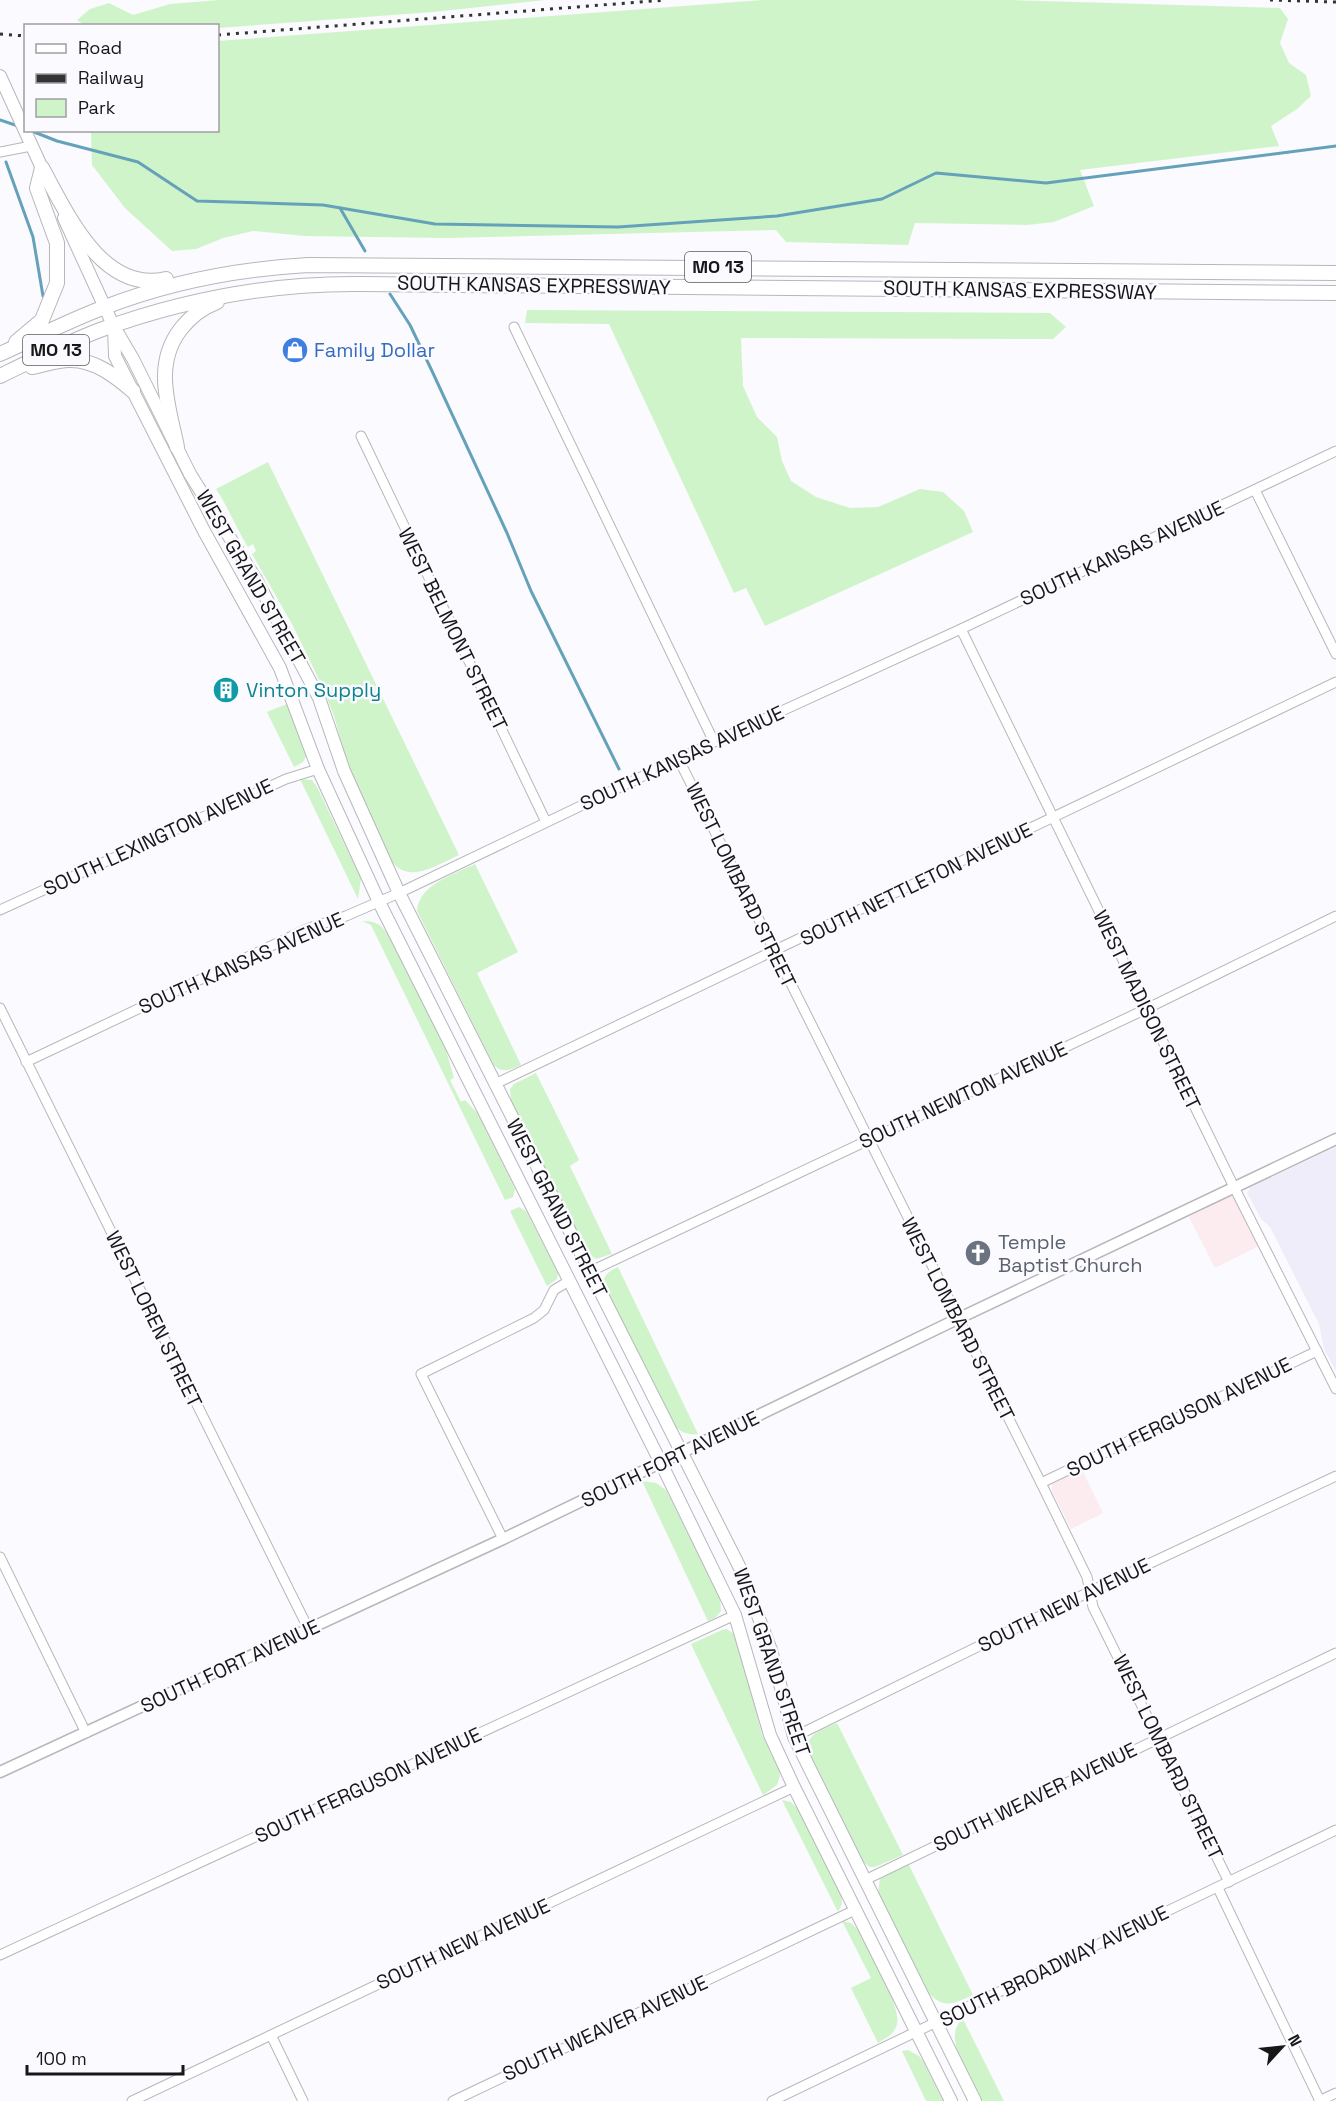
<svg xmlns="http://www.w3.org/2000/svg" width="1336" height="2101" viewBox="0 0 1336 2101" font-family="'Space Grotesk',sans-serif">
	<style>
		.commercial { fill: #fcecef }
		.built { fill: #eeedf9 }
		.green { fill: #d0f4c9 }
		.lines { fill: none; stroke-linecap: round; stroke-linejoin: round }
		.stream { stroke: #65a2ba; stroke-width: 3 }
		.minor-casing { stroke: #b7b7bb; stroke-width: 11 }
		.tertiary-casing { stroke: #b7b7bb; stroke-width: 13 }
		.secondary-casing { stroke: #b7b7bb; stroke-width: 14 }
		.primary-casing { stroke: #b7b7bb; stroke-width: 16 }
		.minor { stroke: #fff; stroke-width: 9 }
		.tertiary { stroke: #fff; stroke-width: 10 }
		.secondary { stroke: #fff; stroke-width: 12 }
		.primary { stroke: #fff; stroke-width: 14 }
		.rail { stroke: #333334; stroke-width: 3; stroke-dasharray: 3 6; stroke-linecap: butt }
		.labels { text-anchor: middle; stroke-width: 5; stroke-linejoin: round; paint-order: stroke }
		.shield { fill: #fafaff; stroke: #5b5b5d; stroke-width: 1.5 }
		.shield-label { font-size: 18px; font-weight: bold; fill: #171718 }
		.street-label { font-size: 20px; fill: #171718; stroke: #fafaff }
		.shop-label { font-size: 20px; fill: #366cbe; stroke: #fafaff; text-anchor: start }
		.culture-label { font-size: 20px; fill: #0d838f; stroke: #fafaff; text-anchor: start }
		.worship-label { font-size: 20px; fill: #5b616d; stroke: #fafaff; text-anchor: start }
	</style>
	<rect width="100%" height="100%" fill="#fafaff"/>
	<g class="commercial">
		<polygon points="1227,1197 1233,1197 1236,1200 1259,1246 1215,1268 1189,1217"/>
		<polygon points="1081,1468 1103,1513 1071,1529 1052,1491 1052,1484"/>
	</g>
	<polygon class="built" points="1336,1147 1336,1371 1324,1349 1319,1324 1270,1227 1261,1219 1247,1193 1251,1187"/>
	<g class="green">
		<polygon points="219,0 545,0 433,12 218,28 218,26 84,25 77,20 90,9 109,3 133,15 170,4"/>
		<polygon points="763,0 1011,0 1280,8 1288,19 1280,43 1289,63 1306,75 1311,96 1297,109 1271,126 1279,146 1080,170 1094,206 1054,222 1027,225 915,223 908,245 786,242 776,230 446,238 305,236 253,231 223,238 196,249 172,251 125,208 92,165 91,131 218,130 218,41"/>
		<polygon points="527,310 1050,313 1066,327 1053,339 741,338 743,386 757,417 777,437 782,461 791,481 816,497 850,508 878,507 920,489 943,492 964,511 973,532 765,626 746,588 734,593 609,324 525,323"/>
		<path d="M268,462L459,855C436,865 408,886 390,859L348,766L334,716L323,688L293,626L252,554L256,551L253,544L248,547C236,528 228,507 216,489Z"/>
		<polygon points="289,703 307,755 303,762 294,767 267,712"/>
		<polygon points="300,779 312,780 317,787 361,879 358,899"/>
		<path d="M475,864L518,952L477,973L521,1065C510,1070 502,1074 493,1064L417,911C419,884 454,875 475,864Z"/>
		<path d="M362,921C377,920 383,926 391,939L445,1047L454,1078L450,1080L461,1102L465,1100L478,1114L515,1189L513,1197L505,1200L371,925Z"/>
		<polygon points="536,1073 579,1160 570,1166 612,1254 596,1259 586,1252 511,1102 510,1089 514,1084"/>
		<polygon points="519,1207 526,1211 558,1273 557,1279 547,1286 510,1211"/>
		<path d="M618,1267L698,1434C686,1435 680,1432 672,1423L605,1289C601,1277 607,1272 618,1267Z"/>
		<polygon points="642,1481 656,1483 666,1490 720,1598 721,1611 716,1617 708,1621"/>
		<polygon points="727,1629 734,1634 738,1642 762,1735 779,1771 780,1776 777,1785 763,1795 691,1644 722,1630"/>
		<path d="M837,1723L903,1855L875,1867H870L863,1862L808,1752C804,1734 824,1729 837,1723Z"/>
		<polygon points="782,1800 791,1802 800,1811 841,1894 842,1904 838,1912"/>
		<path d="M908,1863L973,1995C955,2003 944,2010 929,1993L878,1893L880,1879Z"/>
		<path d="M842,1921L851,1923L858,1930C867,1948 902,2007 897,2024C895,2034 886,2038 878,2043L851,1988L871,1978Z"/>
		<path d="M963,2019L1004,2101H982C972,2081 940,2036 963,2019Z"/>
		<polygon points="908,2050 919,2056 923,2061 943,2101 926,2101 902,2051"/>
	</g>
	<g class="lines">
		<g class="stream">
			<polyline points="0,120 18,126"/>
			<polyline points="29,130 57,141 138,162 197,201 323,205 435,224 618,227 777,216 882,199 936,173 1046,183 1336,146"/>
			<polyline points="6,162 33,237 43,296"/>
			<polyline points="340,208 365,251"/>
			<polyline points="390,294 410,325 432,371 507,533 531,591 619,769"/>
		</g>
		<defs>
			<g id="minor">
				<polyline points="0,152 31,146"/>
				<polyline points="514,327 714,742"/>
				<polyline points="361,436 546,822"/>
				<polyline points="1255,490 1336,654"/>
				<polyline points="961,629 1234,1187 1336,1389"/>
				<polyline points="679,760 1041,1483 1087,1577 1093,1607 1229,1882"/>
				<polyline points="0,910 286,779 318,769"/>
				<polyline points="0,1008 309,1630"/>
				<polyline points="26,1062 309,928 346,916 399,893 714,742 961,629 1336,451"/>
				<polyline points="495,1084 1336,682"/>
				<polyline points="589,1272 1146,1009 1336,916"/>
				<polyline points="1041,1483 1317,1351"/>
				<polyline points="503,1539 421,1374 534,1318 544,1310 554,1290 569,1281"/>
				<polyline points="0,1557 86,1733"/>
				<polyline points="794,1737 1091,1591 1336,1476"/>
				<polyline points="865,1880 1336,1653"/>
				<polyline points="1218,1888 1320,2101"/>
				<polyline points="0,1955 735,1615"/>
				<polyline points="271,2035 303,2101"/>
				<polyline points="132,2101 794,1787"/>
				<polyline points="453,2101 855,1910"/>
				<polyline points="772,2101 1336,1830"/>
				<polyline points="1319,2101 1336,2093"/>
			</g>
			<polyline id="tertiary" points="0,1772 503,1539 949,1323 1336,1139"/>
			<g id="secondary">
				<polyline points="0,76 46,177"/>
				<polyline points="64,218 113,325 133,359 190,474 257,581 319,698 344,771 399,893 740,1568 771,1650 794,1737 975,2101"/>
				<polyline points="114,327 115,356 204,531 280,668 318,769 379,902 661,1463 735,1615 770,1735 794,1787 951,2101"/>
			</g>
			<g id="primary">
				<path d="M42,168C67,213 102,294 166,279"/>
				<polyline points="16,342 42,320 57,283 57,243 37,188 42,168"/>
				<path d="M0,354C35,338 70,320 105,307C170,282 239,269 308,265L1336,273"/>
				<path d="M32,367C44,365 57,360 69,360C94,359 115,376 133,391"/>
				<path d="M0,376C33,360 66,343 100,330C185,299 271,283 361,284L1336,293"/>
				<path d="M177,447C169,407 153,366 180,330C190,317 201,308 217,302"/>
			</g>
		</defs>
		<use href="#minor" class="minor-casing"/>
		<use href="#tertiary" class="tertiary-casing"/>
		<use href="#secondary" class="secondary-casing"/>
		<use href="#primary" class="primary-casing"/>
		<use href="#minor" class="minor"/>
		<use href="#tertiary" class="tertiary"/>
		<use href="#secondary" class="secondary"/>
		<use href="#primary" class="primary"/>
		<g class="rail">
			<polyline points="1270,0 1336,2"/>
			<polyline points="0,34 26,36"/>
			<polyline points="218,35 666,0"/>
		</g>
	</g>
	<defs>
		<symbol id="shop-disc" viewBox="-11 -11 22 22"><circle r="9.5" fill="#3f7fe0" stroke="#fafaff"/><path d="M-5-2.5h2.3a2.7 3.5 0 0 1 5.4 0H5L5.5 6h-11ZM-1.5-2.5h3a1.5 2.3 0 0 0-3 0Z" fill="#fff"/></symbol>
		<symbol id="building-disc" viewBox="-11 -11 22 22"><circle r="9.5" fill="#0f9aa8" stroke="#fafaff"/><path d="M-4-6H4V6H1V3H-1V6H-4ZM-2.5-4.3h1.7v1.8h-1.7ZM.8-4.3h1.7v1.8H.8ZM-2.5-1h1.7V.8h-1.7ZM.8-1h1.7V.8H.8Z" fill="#fff"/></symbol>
		<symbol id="church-disc" viewBox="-11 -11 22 22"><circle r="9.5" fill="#6b7280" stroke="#fafaff"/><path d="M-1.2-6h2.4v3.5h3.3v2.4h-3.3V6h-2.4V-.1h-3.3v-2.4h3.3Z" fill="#fff"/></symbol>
	</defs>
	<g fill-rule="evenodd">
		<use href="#shop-disc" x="280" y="335" width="30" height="30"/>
		<use href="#building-disc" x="211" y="675" width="30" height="30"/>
		<use href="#church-disc" x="963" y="1238" width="30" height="30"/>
	</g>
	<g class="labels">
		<g class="shield">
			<rect x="685" y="252" width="66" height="30" rx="4.5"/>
			<rect x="23" y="335" width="66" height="30" rx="4.5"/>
		</g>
		<g class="shield-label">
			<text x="718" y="273">MO 13</text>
			<text x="56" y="356">MO 13</text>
		</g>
		<g class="street-label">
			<text transform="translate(534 285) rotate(1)" y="7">SOUTH KANSAS EXPRESSWAY</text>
			<text transform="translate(1020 290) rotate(1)" y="7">SOUTH KANSAS EXPRESSWAY</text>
			<text transform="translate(1122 553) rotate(-25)" y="7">SOUTH KANSAS AVENUE</text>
			<text transform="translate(251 577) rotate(60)" y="7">WEST GRAND STREET</text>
			<text transform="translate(453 629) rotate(64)" y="7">WEST BELMONT STREET</text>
			<text transform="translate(682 758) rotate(-25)" y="7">SOUTH KANSAS AVENUE</text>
			<text transform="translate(158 837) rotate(-25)" y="7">SOUTH LEXINGTON AVENUE</text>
			<text transform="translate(916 884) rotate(-26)" y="7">SOUTH NETTLETON AVENUE</text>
			<text transform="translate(741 885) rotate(64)" y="7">WEST LOMBARD STREET</text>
			<text transform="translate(241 963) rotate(-24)" y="7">SOUTH KANSAS AVENUE</text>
			<text transform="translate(1147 1010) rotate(64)" y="7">WEST MADISON STREET</text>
			<text transform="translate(963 1095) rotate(-25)" y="7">SOUTH NEWTON AVENUE</text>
			<text transform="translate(557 1208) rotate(63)" y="7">WEST GRAND STREET</text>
			<text transform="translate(154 1319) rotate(64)" y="7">WEST LOREN STREET</text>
			<text transform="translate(958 1319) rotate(63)" y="7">WEST LOMBARD STREET</text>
			<text transform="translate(1179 1417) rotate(-26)" y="7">SOUTH FERGUSON AVENUE</text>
			<text transform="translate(670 1459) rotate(-26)" y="7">SOUTH FORT AVENUE</text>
			<text transform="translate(1064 1605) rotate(-26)" y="7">SOUTH NEW AVENUE</text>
			<text transform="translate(772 1662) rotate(71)" y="7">WEST GRAND STREET</text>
			<text transform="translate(230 1666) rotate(-25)" y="7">SOUTH FORT AVENUE</text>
			<text transform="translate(1168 1757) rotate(64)" y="7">WEST LOMBARD STREET</text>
			<text transform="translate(368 1785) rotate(-25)" y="7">SOUTH FERGUSON AVENUE</text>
			<text transform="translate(1035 1797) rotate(-26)" y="7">SOUTH WEAVER AVENUE</text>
			<text transform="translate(463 1944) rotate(-25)" y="7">SOUTH NEW AVENUE</text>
			<text transform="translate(1054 1966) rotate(-26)" y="7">SOUTH BROADWAY AVENUE</text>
			<text transform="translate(605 2028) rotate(-25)" y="7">SOUTH WEAVER AVENUE</text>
		</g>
		<g class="shop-label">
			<text x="314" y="357">Family Dollar</text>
		</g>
		<g class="culture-label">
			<text x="246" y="697">Vinton Supply</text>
		</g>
		<g class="worship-label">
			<text x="998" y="1249">Temple<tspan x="998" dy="23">Baptist Church</tspan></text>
		</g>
	</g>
	<rect x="24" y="24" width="195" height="108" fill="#fafaff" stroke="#9f9fa3" stroke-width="1.5"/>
	<rect x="36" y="44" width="30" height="9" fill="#ffffff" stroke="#9f9fa3" stroke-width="1.5"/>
	<text x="78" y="54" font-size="18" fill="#171718">Road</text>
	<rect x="36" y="74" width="30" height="9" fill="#333334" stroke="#9f9fa3" stroke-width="1.5"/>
	<text x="78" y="84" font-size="18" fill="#171718">Railway</text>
	<rect x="36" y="99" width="30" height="18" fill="#d0f4c9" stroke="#9f9fa3" stroke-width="1.5"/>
	<text x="78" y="114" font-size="18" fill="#171718">Park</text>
	<g transform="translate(1282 2047) rotate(63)" stroke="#fafaff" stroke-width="4.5" paint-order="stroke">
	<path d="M0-4.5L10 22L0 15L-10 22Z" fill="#171718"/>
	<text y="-9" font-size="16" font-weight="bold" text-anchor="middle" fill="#171718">N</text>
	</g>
	<path d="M27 2065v9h156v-9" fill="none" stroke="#171718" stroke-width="3"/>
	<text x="36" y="2065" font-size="18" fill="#171718" stroke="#fafaff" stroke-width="4.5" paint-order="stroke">100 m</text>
</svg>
